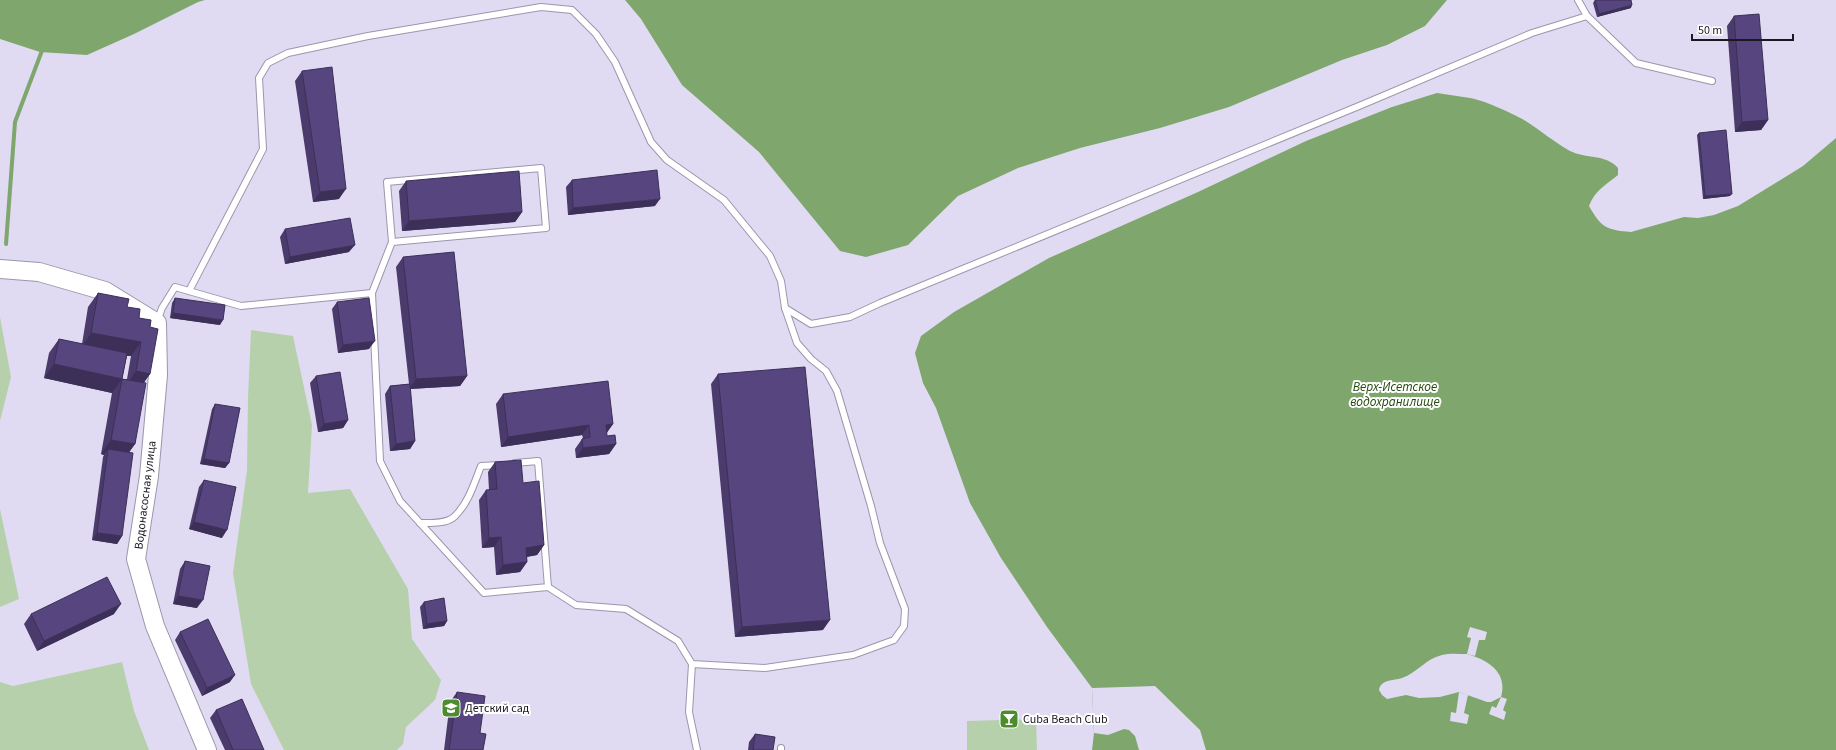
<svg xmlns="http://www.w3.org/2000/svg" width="1836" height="750" viewBox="0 0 1836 750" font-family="'Source Sans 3',sans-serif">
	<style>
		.green { fill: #b6d0ac }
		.water { fill: #7ea66d; fill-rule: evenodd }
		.pier { fill: #e0dbf2 }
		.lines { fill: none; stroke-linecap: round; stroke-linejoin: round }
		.stream { stroke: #7ea66d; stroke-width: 4 }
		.lane-casing { stroke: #9b96ab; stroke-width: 8 }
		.secondary-casing { stroke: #9b96ab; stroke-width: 20 }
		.lane { stroke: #fff; stroke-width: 6 }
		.secondary { stroke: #fff; stroke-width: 18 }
		.wall { fill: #4a3b6c; fill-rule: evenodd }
		.shaded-wall { fill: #3c3058 }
		.building { fill: #56457e; stroke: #3c3058 }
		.labels { text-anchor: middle; stroke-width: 4; stroke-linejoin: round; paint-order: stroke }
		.street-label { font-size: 12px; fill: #1a1820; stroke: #fff }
		.poi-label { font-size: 12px; fill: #1a1820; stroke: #fff; text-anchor: start }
		.water-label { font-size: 13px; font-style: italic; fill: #23490d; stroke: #fff }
	</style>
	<rect width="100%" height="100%" fill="#e0dbf2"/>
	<g class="green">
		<polygon points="0,317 11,377 0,421"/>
		<polygon points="251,330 293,336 312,425 308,493 350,489 408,589 412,639 441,680 435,700 406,727 403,744 397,750 284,750 251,684 233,573 247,470 248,397"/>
		<polygon points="0,509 19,599 0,607"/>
		<polygon points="122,662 134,711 149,750 0,750 0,682 13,686"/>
		<polygon points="1036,719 1037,750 967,750 967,721"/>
	</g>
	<g class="water">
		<polygon points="0,0 205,0 198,2 134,34 87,55 40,52 0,39"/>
		<polygon points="625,0 1447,0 1425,26 1387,45 1342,60 1229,107 1160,128 1080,148 1018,168 958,196 908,245 866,257 840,251 759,152 682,85 641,19"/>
		<path d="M1437,93C1448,95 1459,96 1470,98C1483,100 1512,113 1524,120C1540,130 1554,142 1570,151C1586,159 1606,154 1618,168V175C1606,185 1595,190 1589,206C1601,227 1606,230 1631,232L1684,217L1698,218L1714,215L1738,206L1803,166L1836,138V750H1092L1094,733L1092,688L1047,627L1001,558L970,503L936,408L923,383L915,353L921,336L954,312L1049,258L1198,192L1306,141L1392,107ZM1467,654C1488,660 1508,672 1501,697L1491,702H1487L1459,692L1440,697L1419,698L1406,695L1387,699L1382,695L1379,690C1381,679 1393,681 1402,678C1417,673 1425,659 1442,655C1449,653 1459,654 1467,654Z"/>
	</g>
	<g class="pier">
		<polygon points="1470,627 1487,632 1485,640 1479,640 1475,656 1467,654 1471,638 1467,637"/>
		<polygon points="1155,686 1200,730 1206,750 1139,750 1135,736 1129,730 1124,729 1108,735 1094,733 1092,688"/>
		<polygon points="1459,692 1468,695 1464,713 1469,715 1467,724 1450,721 1451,712 1456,713"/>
		<polygon points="1501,697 1507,699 1503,710 1506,712 1504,720 1489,714 1492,706 1496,708"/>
	</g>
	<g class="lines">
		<polyline class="stream" points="6,244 15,122 43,48"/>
		<defs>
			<g id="lane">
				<polyline points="1578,0 1587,16"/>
				<polyline points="189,291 263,149 259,78 268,63 288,53 368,36 541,7 572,10 596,34 615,62 651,142 667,160 724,200 770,256 781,281 785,308 797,343 811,359 826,371 837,391 871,506 880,543 905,609 904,626 894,640 853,655 765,668 692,664 678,641 626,609 576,605 548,587"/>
				<polyline points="372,293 380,461 400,501 484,593 548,587 538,461 515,463"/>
				<polyline points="785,308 811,324 850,317 880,303 1359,106 1532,33 1587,16 1636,63 1712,81"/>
				<polyline points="157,322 162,308 175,287 241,306 372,293 392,242 387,182 541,168 546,228 392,242"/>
				<path d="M420,523C430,523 446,524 454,517C468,504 474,484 481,466L500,465"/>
				<polyline points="692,664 689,712 697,750"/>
				<polyline points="781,750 781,748"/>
			</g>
			<polyline id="secondary" points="0,269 39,272 105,291 157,323 158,375 149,476 136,559 155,626 207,750"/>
		</defs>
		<use href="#lane" class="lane-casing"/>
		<use href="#secondary" class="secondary-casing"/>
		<use href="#lane" class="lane"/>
		<use href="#secondary" class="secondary"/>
	</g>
	<g class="wall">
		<polygon points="1595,0 1631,8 1597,17 1593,3"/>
		<polygon points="1734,16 1768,120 1761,130 1735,132 1727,26"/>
		<polygon points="302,71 339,199 313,202 295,81"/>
		<polygon points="1699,133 1730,196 1703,199 1697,135"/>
		<polygon points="572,180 655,206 568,215 566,187"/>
		<polygon points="406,181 522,212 515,222 402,231 399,191"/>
		<polygon points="285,229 349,252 285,264 280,237"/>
		<polygon points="403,257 467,376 460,386 410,389 415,441 410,449 390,451 385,394 390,386 409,384 396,267"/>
		<path d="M98,293L127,307L150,327V374L144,382L135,444L129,452L122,536L117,544L92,540L103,457L104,455L101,454L112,393L44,378L49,353L59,339L82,344L88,307ZM127,356H131L127,379H122Z"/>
		<polygon points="175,298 220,325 170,318 172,303"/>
		<polygon points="337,302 369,349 338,353 332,309"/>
		<polygon points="718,374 823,630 735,637 711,384"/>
		<polygon points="316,376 348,420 343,428 318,432 310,383"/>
		<polygon points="503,394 613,424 607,432 607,436 616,444 609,454 576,458 575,449 582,439 583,438 582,435 501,447 496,404"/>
		<polygon points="215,404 229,463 225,468 200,464 212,409"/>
		<polygon points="495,462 523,483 544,545 537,555 527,557 527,562 520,572 496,575 494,547 482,548 479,500 486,490 489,490 488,472"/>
		<polygon points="204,480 222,538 189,529 199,487"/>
		<polygon points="185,561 197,608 173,604 180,569"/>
		<polygon points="424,602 447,621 444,626 423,629 420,607"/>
		<polygon points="31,614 114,614 37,651 24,624"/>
		<polygon points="180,632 230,682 202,696 175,640"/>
		<polygon points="457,692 480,733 483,750 444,750 450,702"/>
		<polygon points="216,710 264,750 225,750 210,718"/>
		<polygon points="755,734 773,750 748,750 749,742"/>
	</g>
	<g class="shaded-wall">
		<polygon points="1632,5 1631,8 1597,17 1599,14"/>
		<polygon points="1768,120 1761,130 1735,132 1742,122"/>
		<polygon points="346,189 339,199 313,202 320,192"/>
		<polygon points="1732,194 1730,196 1703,199 1705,196"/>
		<polygon points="660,199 655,206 568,215 573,208"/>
		<polygon points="522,212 515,222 402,231 409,221"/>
		<polygon points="355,245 349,252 285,264 290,257"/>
		<polygon points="173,313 223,320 220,325 170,318"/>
		<polygon points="91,333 141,342 131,356 81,348"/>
		<polygon points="375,341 369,349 338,353 343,345"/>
		<polygon points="54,364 122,379 112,393 44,378"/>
		<polygon points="136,371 150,374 140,388 126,386"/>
		<polygon points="467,376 460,386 409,389 416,379"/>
		<polygon points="348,420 343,428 318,432 324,424"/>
		<polygon points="613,424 606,434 606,425"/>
		<polygon points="589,425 582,435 501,447 508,437"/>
		<polygon points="111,440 135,444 125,458 108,449 104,455 101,454"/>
		<polygon points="415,441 410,449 390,451 396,444"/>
		<polygon points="616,444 609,454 576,458 583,448"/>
		<polygon points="204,459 229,463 225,468 200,464"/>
		<polygon points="194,522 227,530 222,538 189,529"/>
		<polygon points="97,533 122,536 117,544 92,540"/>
		<polygon points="501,537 494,547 482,548 489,538"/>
		<polygon points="544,545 537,555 519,558 526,548"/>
		<polygon points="527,562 520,572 496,575 503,565"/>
		<polygon points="178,596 203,600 197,608 173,604"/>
		<polygon points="121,604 114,614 37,651 44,641"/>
		<polygon points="830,620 823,630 735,637 742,627"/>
		<polygon points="447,621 444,626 423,629 427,624"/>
		<polygon points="235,675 230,682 202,696 207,688"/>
	</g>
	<g class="building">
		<polygon points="1595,0 1631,0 1632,5 1599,14"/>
		<polygon points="1759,14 1768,120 1742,122 1734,16"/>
		<polygon points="332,67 346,189 320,192 302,71"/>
		<polygon points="1726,130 1732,194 1705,196 1699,133"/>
		<polygon points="657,170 660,199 573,208 572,180"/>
		<polygon points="519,171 522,212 409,221 406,181"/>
		<polygon points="350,218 355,245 290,257 285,229"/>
		<polygon points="454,252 467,376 416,379 403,257"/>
		<polygon points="98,293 129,299 127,307 140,309 139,318 151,320 150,327 158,329 150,374 136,371 141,342 91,333"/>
		<polygon points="175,298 225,305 223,320 173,313"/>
		<polygon points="369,298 375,341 343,345 337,302"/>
		<polygon points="59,339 127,353 122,379 54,364"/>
		<polygon points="805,367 830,620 742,627 718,374"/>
		<polygon points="340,372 348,420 324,424 316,376"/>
		<polygon points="122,379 146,383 135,444 111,440"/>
		<polygon points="608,381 613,424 606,425 607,436 615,435 616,444 583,448 582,439 590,437 589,425 508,437 503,394"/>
		<polygon points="410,384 415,441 396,444 390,386"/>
		<polygon points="215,404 240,408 229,463 204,459"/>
		<polygon points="108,449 133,453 122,536 97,533"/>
		<polygon points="521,460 523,483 539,481 544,545 526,548 527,562 503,565 501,537 489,538 486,490 497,489 495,462"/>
		<polygon points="204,480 236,487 227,530 194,522"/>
		<polygon points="185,561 210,566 203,600 178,596"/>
		<polygon points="107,577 121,604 44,641 31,614"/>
		<polygon points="444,598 447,621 427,624 424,602"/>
		<polygon points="208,619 235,675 207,688 180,632"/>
		<polygon points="457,692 485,696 480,733 486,734 483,750 449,750"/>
		<polygon points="242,699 264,750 233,750 216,710"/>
		<polygon points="755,734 775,737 773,750 753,750"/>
	</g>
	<defs>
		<symbol id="school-square" viewBox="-11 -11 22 22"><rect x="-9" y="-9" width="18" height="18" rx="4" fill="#4d8c2c" stroke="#fff"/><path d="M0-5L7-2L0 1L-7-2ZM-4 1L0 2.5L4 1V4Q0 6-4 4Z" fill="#fff"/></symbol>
		<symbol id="bar-square" viewBox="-11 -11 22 22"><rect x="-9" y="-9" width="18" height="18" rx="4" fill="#4d8c2c" stroke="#fff"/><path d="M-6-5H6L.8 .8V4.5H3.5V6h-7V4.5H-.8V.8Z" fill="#fff"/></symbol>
	</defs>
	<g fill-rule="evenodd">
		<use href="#school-square" x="440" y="697" width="22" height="22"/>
		<use href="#bar-square" x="998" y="708" width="22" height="22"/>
	</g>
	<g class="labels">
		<g class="street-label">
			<text transform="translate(145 495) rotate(-83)" y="4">Водонасосная улица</text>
		</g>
		<g class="poi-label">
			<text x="465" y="712">Детский сад</text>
			<text x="1023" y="723">Cuba Beach Club</text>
		</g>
		<g class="water-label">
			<text x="1395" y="391">Верх-Исетское<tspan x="1395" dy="15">водохранилище</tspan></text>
		</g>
	</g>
	<path d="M1692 34v6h101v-6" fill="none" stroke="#1a1820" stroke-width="2"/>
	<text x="1698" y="34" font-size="12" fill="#1a1820" stroke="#ffffff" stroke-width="3" paint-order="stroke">50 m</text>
</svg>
